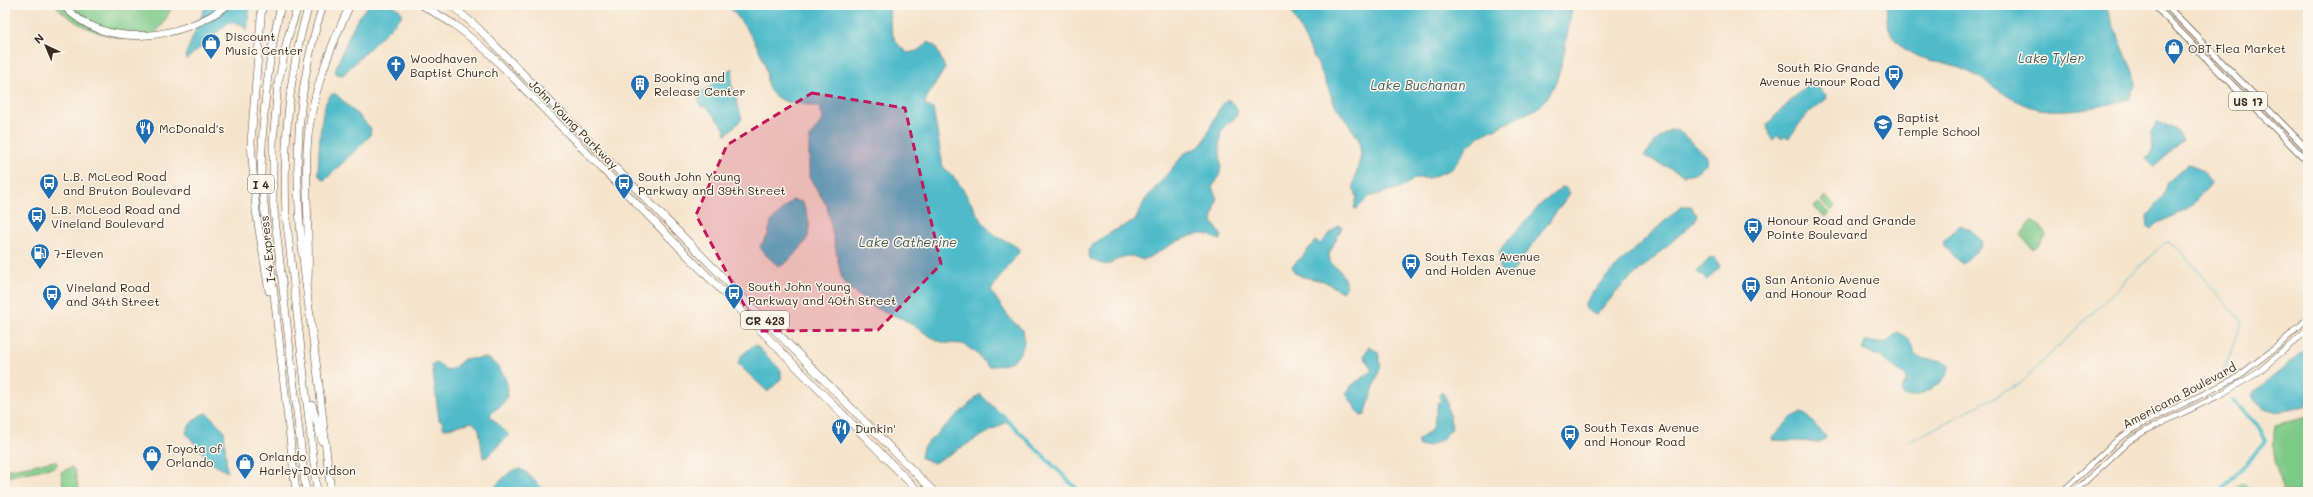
<svg xmlns="http://www.w3.org/2000/svg" width="2313" height="497" viewBox="0 0 2313 497" font-family="Mali,sans-serif">
<rect width="100%" height="100%" fill="#fbf7ec"/>
<filter id="ink" filterUnits="userSpaceOnUse"><feTurbulence type="fractalNoise" baseFrequency=".025" numOctaves="2"/><feDisplacementMap in="SourceGraphic" scale="8" xChannelSelector="R" yChannelSelector="G"/><feConvolveMatrix kernelMatrix="1 2 1 2 8 2 1 2 1" color-interpolation-filters="sRGB"/></filter>
<filter id="wash" filterUnits="userSpaceOnUse"><feTurbulence type="fractalNoise" baseFrequency=".012" numOctaves="4" result="noise"/><feDisplacementMap in="SourceGraphic" scale="16" xChannelSelector="R" yChannelSelector="G"/><feGaussianBlur stdDeviation="0.9" result="paint"/><feColorMatrix in="noise" values="0 0 0 0 0 0 0 0 0 0 0 0 0 0 0 0 0 1.4 0 .05"/><feComposite in="paint" operator="in"/></filter>
<g filter="url(#wash)">
<rect width="100%" height="100%" fill="#f6e3cb"/>
<path fill="#7dc988" stroke="#5c7a53" d="M 55,5 L 172,5 C 168,17 160,33 147,38 C 140,41 132,39 125,38 C 98,35 74,25 55,5 Z
M 1825,196 L 1836,206 L 1831,211 L 1821,201 Z
M 1819,203 L 1829,213 L 1825,217 L 1814,207 Z
M 2032,221 L 2034,221 L 2047,235 L 2036,248 L 2033,249 L 2020,235 Z
M 2308,417 L 2308,492 L 2283,492 C 2276,469 2271,449 2275,425 Z
M 55,461 L 58,464 L 55,467 L 5,477 L 5,470 Z
M 72,467 L 75,471 L 79,492 L 64,492 L 61,472 Z
M 2242,483 L 2252,492 L 2234,492 Z"/>
<path fill="#4fbbca" stroke="#457274" d="M 206,5 L 250,5 L 247,31 L 241,24 L 229,22 L 187,59 L 185,56 Z
M 370,5 C 380,5 398,2 402,14 L 400,18 L 343,75 L 337,74 L 335,71 C 342,54 355,14 370,5 Z
M 728,5 L 889,5 C 890,25 890,41 908,53 L 917,51 L 929,42 L 936,47 L 945,68 L 926,99 L 925,105 L 933,109 L 943,167 C 965,183 972,212 990,231 C 998,240 1011,241 1019,249 L 1019,252 C 1012,262 996,280 991,291 L 1010,319 L 1023,330 C 1028,355 1011,367 988,366 L 975,352 L 963,344 L 945,343 L 936,340 L 903,319 L 873,307 L 850,289 L 842,280 L 827,206 L 809,177 L 809,138 L 823,119 L 820,108 C 807,103 790,105 778,98 C 763,89 769,78 765,65 C 758,42 743,24 728,5 Z
M 1288,5 L 1573,5 C 1564,39 1566,82 1538,108 L 1480,136 L 1467,147 L 1452,169 L 1429,178 L 1416,178 L 1402,187 L 1369,197 L 1357,209 L 1354,208 L 1357,197 L 1353,187 L 1354,182 L 1361,155 L 1359,139 L 1335,105 L 1321,71 Z
M 1887,5 L 2105,5 L 2133,72 L 2136,84 L 2129,99 C 2102,107 2068,113 2039,109 C 2011,104 1992,82 1967,71 C 1948,62 1916,61 1901,46 C 1889,35 1885,21 1887,5 Z
M 733,68 L 731,83 L 742,119 L 726,135 L 724,128 L 706,106 L 701,107 L 697,95 L 698,92 C 712,91 719,73 733,68 Z
M 1811,81 L 1826,95 L 1825,100 L 1806,115 L 1789,138 L 1785,136 L 1781,139 L 1778,135 L 1773,140 L 1769,135 L 1767,124 Z
M 332,94 L 336,94 L 371,128 L 370,136 L 326,179 L 323,180 L 318,174 C 319,158 319,101 332,94 Z
M 1227,99 C 1232,103 1239,107 1237,114 C 1236,120 1224,123 1221,132 C 1217,148 1223,162 1220,173 C 1219,178 1215,183 1212,187 L 1217,199 L 1212,221 L 1221,235 L 1221,240 C 1215,239 1209,234 1204,234 C 1182,234 1162,252 1143,260 C 1139,259 1132,255 1127,256 C 1108,261 1112,271 1089,258 L 1088,250 C 1102,235 1117,229 1135,221 L 1145,200 L 1185,153 L 1199,147 L 1204,141 L 1218,111 Z
M 2158,121 L 2176,130 L 2183,140 L 2154,167 L 2146,159 L 2152,151 L 2151,131 Z
M 1670,130 L 1679,131 L 1707,156 L 1706,164 L 1700,169 L 1694,173 L 1684,175 L 1644,156 L 1658,139 Z
M 2188,164 C 2197,166 2206,173 2211,181 L 2210,185 L 2187,210 L 2157,223 L 2151,229 L 2148,227 L 2147,217 L 2163,197 L 2168,182 Z
M 1562,187 L 1566,188 L 1570,193 L 1511,274 L 1508,277 L 1499,268 L 1500,251 L 1503,246 L 1542,203 Z
M 792,200 L 802,202 C 813,227 813,237 793,256 C 789,260 784,266 778,266 L 762,251 L 760,246 L 768,235 L 771,222 Z
M 1683,206 L 1690,206 L 1697,215 L 1695,221 L 1623,285 L 1596,315 C 1592,313 1585,311 1585,306 C 1583,293 1663,223 1676,211 Z
M 1340,225 L 1342,227 L 1329,254 L 1330,262 L 1341,272 L 1347,286 L 1342,292 L 1324,281 L 1303,277 L 1295,273 L 1292,266 L 1303,256 L 1315,241 L 1320,244 C 1327,237 1332,230 1340,225 Z
M 1960,225 L 1970,230 L 1982,241 L 1981,247 L 1962,264 L 1945,247 L 1943,242 Z
M 1711,257 L 1716,259 L 1720,267 L 1707,280 L 1697,272 Z
M 1897,332 C 1907,334 1913,346 1915,355 C 1926,364 1939,355 1949,365 C 1950,383 1920,397 1905,397 L 1901,392 L 1907,380 L 1905,375 L 1879,356 L 1862,350 L 1865,342 L 1887,342 Z
M 754,345 L 758,347 L 781,370 L 781,379 L 768,392 L 738,364 L 741,356 Z
M 1369,346 L 1378,352 L 1381,365 L 1365,415 L 1361,416 L 1346,394 L 1352,385 L 1372,371 L 1364,356 Z
M 2308,348 L 2308,405 C 2291,409 2271,418 2258,404 C 2255,401 2253,398 2252,394 Z
M 485,358 C 493,360 496,365 501,371 C 508,380 511,394 503,403 C 499,408 492,410 490,416 L 509,435 L 487,457 L 483,458 L 479,429 L 472,422 L 444,429 L 442,421 L 439,420 L 432,364 L 438,363 L 445,369 L 451,370 L 464,359 Z
M 1442,392 L 1446,398 L 1452,428 C 1444,439 1433,448 1419,446 L 1417,441 L 1428,433 L 1433,427 L 1438,403 L 1441,400 L 1439,395 Z
M 980,394 L 1008,421 L 934,463 L 921,458 L 923,447 Z
M 207,413 L 224,430 L 227,472 L 210,462 L 186,433 C 188,424 199,414 207,413 Z
M 1801,413 L 1806,415 L 1826,437 L 1825,439 L 1819,442 L 1773,440 L 1772,438 L 1792,417 Z
M 520,469 L 526,472 L 546,492 L 489,492 L 511,471 Z"/>
<g fill="none" stroke-linecap="round" stroke-linejoin="round">
<path stroke="#4fbbca" stroke-width="1" d="M 1909,442 L 2021,383 L 2164,243 L 2169,242 L 2175,245 L 2241,321 L 2241,326 L 2221,377"/>
<path stroke="#4fbbca" stroke-width="4" d="M 1001,414 L 1080,492
M 2220,492 L 2266,441 L 2260,429 L 2233,400"/>
</g>
</g>
<g filter="url(#ink)">
<g fill="none" stroke-linecap="round" stroke-linejoin="round">
<g stroke="#574638" stroke-width="6">
<path id="secondary" d="M 2062,492 L 2118,439 L 2142,424 L 2236,378 L 2279,345 L 2308,318
M 2074,492 L 2128,442 L 2145,431 L 2218,396 L 2256,374 L 2308,330"/>
</g>
<g stroke="#574638" stroke-width="7">
<path id="primary" d="M 2154,5 L 2308,162
M 2166,5 L 2308,150"/>
</g>
<g stroke="#574638" stroke-width="8">
<path id="highway" d="M 63,5 C 105,52 183,39 228,5
M 262,5 L 251,142 L 256,211 L 269,291
M 281,5 C 267,62 262,120 261,178 L 296,492
M 298,5 L 288,37 L 278,83 L 273,143 L 273,201 L 306,492
M 309,5 C 288,73 283,143 286,215 L 317,492
M 323,5 C 284,124 298,226 314,347 C 321,395 325,444 331,492
M 422,5 L 455,25 L 487,51 L 919,492
M 451,5 L 478,28 L 934,492
M 308,281 C 310,238 305,193 307,150 C 309,100 329,50 350,5
M 312,405 L 322,441"/>
</g>
<use href="#secondary" stroke="#fff" stroke-width="5"/>
<use href="#primary" stroke="#fff" stroke-width="5.5"/>
<use href="#highway" stroke="#fff" stroke-width="7"/>
</g>
</g>
<path fill="#c2185b" fill-opacity="0.2" stroke="#c2185b" stroke-width="3" stroke-dasharray="8 5" stroke-linejoin="round" d="M 812,93 L 905,108 L 941,264 L 878,330 L 758,331 L 696,215 L 727,145 Z"/>
<defs>
<g id="shop-pin" transform="scale(1)"><path d="M0 17L-7.5 6A9.5 9.5 0 1 1 7.5 6Z" fill="#1f6fb2" stroke="#fbf7ec"/><path d="M-5-2.5h2.3a2.7 3.5 0 0 1 5.4 0H5L5.5 6h-11ZM-1.5-2.5h3a1.5 2.3 0 0 0-3 0Z" fill="#fff"/></g>
<g id="church-pin" transform="scale(1)"><path d="M0 17L-7.5 6A9.5 9.5 0 1 1 7.5 6Z" fill="#1f6fb2" stroke="#fbf7ec"/><path d="M-1.2-6h2.4v3.5h3.3v2.4h-3.3V6h-2.4V-.1h-3.3v-2.4h3.3Z" fill="#fff"/></g>
<g id="bus-pin" transform="scale(1)"><path d="M0 17L-7.5 6A9.5 9.5 0 1 1 7.5 6Z" fill="#1f6fb2" stroke="#fbf7ec"/><path d="M-5-6H5V4H4V6H2V4H-2V6H-4V4H-5ZM-3.5-4V0h7V-4ZM-3.5 1.2v1.5H-2V1.2ZM2 1.2v1.5H3.5V1.2Z" fill="#fff"/></g>
<g id="building-pin" transform="scale(1)"><path d="M0 17L-7.5 6A9.5 9.5 0 1 1 7.5 6Z" fill="#1f6fb2" stroke="#fbf7ec"/><path d="M-4-6H4V6H1V3H-1V6H-4ZM-2.5-4.3h1.7v1.8h-1.7ZM.8-4.3h1.7v1.8H.8ZM-2.5-1h1.7V.8h-1.7ZM.8-1h1.7V.8H.8Z" fill="#fff"/></g>
<g id="school-pin" transform="scale(1)"><path d="M0 17L-7.5 6A9.5 9.5 0 1 1 7.5 6Z" fill="#1f6fb2" stroke="#fbf7ec"/><path d="M0-5L7-2L0 1L-7-2ZM-4 1L0 2.5L4 1V4Q0 6-4 4Z" fill="#fff"/></g>
<g id="restaurant-pin" transform="scale(1)"><path d="M0 17L-7.5 6A9.5 9.5 0 1 1 7.5 6Z" fill="#1f6fb2" stroke="#fbf7ec"/><path d="M-5-6h1v4h1v-4h1v4h1v-4h1v5L-1.5 .5V6h-2V.5L-5-1ZM5-6V6H3V1.5H1.5Q1.5-4 5-6Z" fill="#fff"/></g>
<g id="fuel-pin" transform="scale(1)"><path d="M0 17L-7.5 6A9.5 9.5 0 1 1 7.5 6Z" fill="#1f6fb2" stroke="#fbf7ec"/><path d="M-5.5-6h7V0h2V4h1.3V-2.5L3-4.5l.8-.8L6-3V5H2.5V1h-1V6h-7ZM-4.2-4.7v3.2H.2V-4.7Z" fill="#fff"/></g>
</defs>
<g fill-rule="evenodd">
<use href="#shop-pin" x="211" y="43"/>
<use href="#shop-pin" x="2174" y="48"/>
<use href="#church-pin" x="396" y="65"/>
<use href="#bus-pin" x="1894" y="74"/>
<use href="#building-pin" x="640" y="84"/>
<use href="#school-pin" x="1883" y="124"/>
<use href="#restaurant-pin" x="145" y="128"/>
<use href="#bus-pin" x="49" y="183"/>
<use href="#bus-pin" x="624" y="183"/>
<use href="#bus-pin" x="37" y="216"/>
<use href="#bus-pin" x="1753" y="227"/>
<use href="#fuel-pin" x="40" y="253"/>
<use href="#bus-pin" x="1411" y="263"/>
<use href="#bus-pin" x="1751" y="286"/>
<use href="#bus-pin" x="734" y="293"/>
<use href="#bus-pin" x="52" y="294"/>
<use href="#restaurant-pin" x="841" y="428"/>
<use href="#bus-pin" x="1570" y="434"/>
<use href="#shop-pin" x="152" y="455"/>
<use href="#shop-pin" x="245" y="463"/>
</g>
<g text-anchor="middle" dominant-baseline="central" stroke-width="3" stroke-linejoin="round" paint-order="stroke">
<g fill="#fbf7ec" stroke="#75685c" stroke-width="1">
<rect x="2229" y="92" width="38" height="18" rx="3"/>
<rect x="248" y="175" width="26" height="18" rx="3"/>
<rect x="741" y="311" width="48" height="18" rx="3"/>
</g>
<g font-size="11" font-weight="bold" fill="#3b2a1e">
<text x="2248" y="101">US 17</text>
<text x="261" y="184">I 4</text>
<text x="765" y="320">CR 423</text>
</g>
<g font-size="12" fill="#3b2a1e" stroke="#fbf7ec" text-anchor="start">
<text x="225" y="36">Discount<tspan x="225" dy="14">Music Center</tspan></text>
<text x="2188" y="48">OBT Flea Market</text>
<text x="410" y="58">Woodhaven<tspan x="410" dy="14">Baptist Church</tspan></text>
<text x="1880" y="67" text-anchor="end">South Rio Grande<tspan x="1880" dy="14">Avenue Honour Road</tspan></text>
<text x="654" y="77">Booking and<tspan x="654" dy="14">Release Center</tspan></text>
<text x="1897" y="117">Baptist<tspan x="1897" dy="14">Temple School</tspan></text>
<text x="159" y="128">McDonald's</text>
<text x="63" y="176">L.B. McLeod Road<tspan x="63" dy="14">and Bruton Boulevard</tspan></text>
<text x="638" y="176">South John Young<tspan x="638" dy="14">Parkway and 39th Street</tspan></text>
<text x="51" y="209">L.B. McLeod Road and<tspan x="51" dy="14">Vineland Boulevard</tspan></text>
<text x="1767" y="220">Honour Road and Grande<tspan x="1767" dy="14">Pointe Boulevard</tspan></text>
<text x="54" y="253">7-Eleven</text>
<text x="1425" y="256">South Texas Avenue<tspan x="1425" dy="14">and Holden Avenue</tspan></text>
<text x="1765" y="279">San Antonio Avenue<tspan x="1765" dy="14">and Honour Road</tspan></text>
<text x="748" y="286">South John Young<tspan x="748" dy="14">Parkway and 40th Street</tspan></text>
<text x="66" y="287">Vineland Road<tspan x="66" dy="14">and 34th Street</tspan></text>
<text x="1584" y="427">South Texas Avenue<tspan x="1584" dy="14">and Honour Road</tspan></text>
<text x="855" y="428">Dunkin'</text>
<text x="166" y="448">Toyota of<tspan x="166" dy="14">Orlando</tspan></text>
<text x="259" y="456">Orlando<tspan x="259" dy="14">Harley-Davidson</tspan></text>
</g>
<g font-size="12" fill="#3b2a1e" stroke="#fbf7ec">
<text transform="translate(574 124) rotate(45)">John Young Parkway</text>
<text transform="translate(267 249) rotate(-96)">I-4 Express</text>
<text transform="translate(2179 395) rotate(-28)">Americana Boulevard</text>
</g>
<g font-size="13" font-style="italic" fill="#425d5a" stroke="#fbf7ec">
<text x="2051" y="57">Lake Tyler</text>
<text x="1418" y="84">Lake Buchanan</text>
<text x="908" y="241">Lake Catherine</text>
</g>
</g>
<rect width="2313" height="497" fill="none" stroke="#fbf7ec" stroke-width="20"/>
<g transform="translate(46 46) rotate(316)" stroke="#fbf7ec" stroke-width="3" paint-order="stroke">
<path d="M0-3L7 15L0 10L-7 15Z" fill="#3b2a1e"/>
<text y="-6" font-size="11" font-weight="bold" text-anchor="middle" fill="#3b2a1e">N</text>
</g>
</svg>
